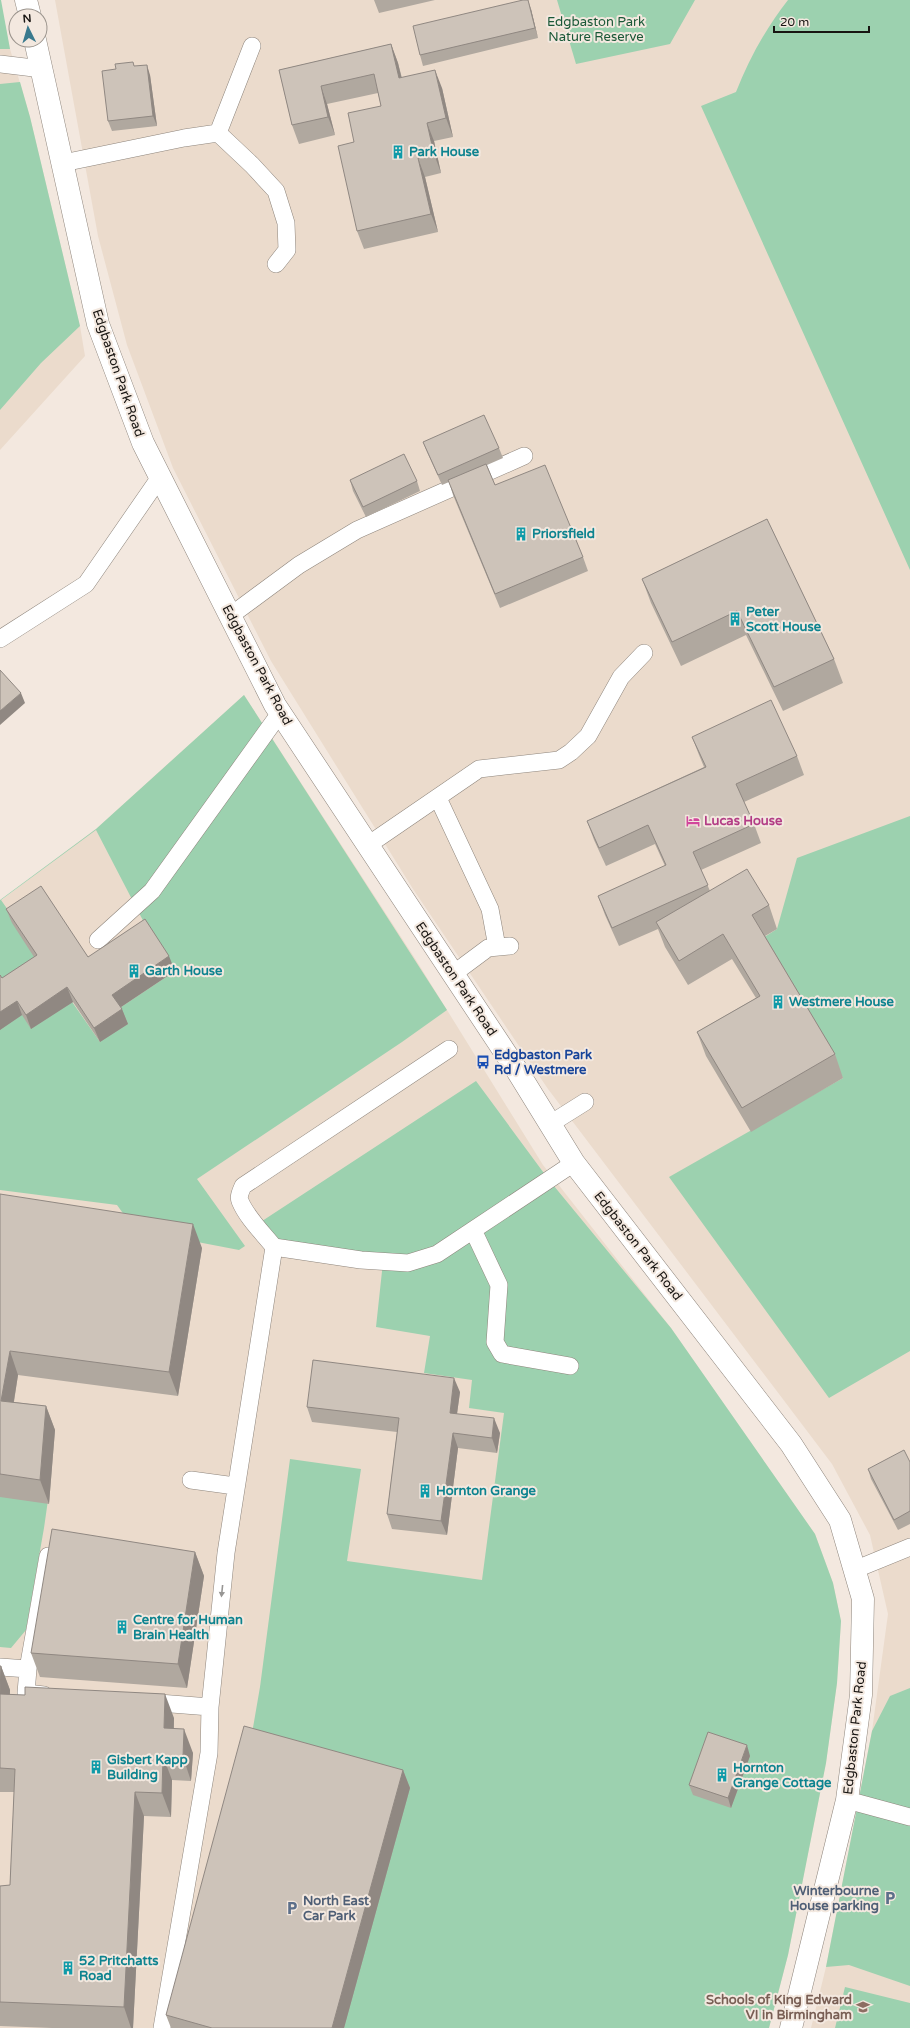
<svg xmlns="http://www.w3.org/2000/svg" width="910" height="2028" viewBox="0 0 910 2028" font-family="'Varela Round',sans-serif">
<rect width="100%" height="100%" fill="#f3e8df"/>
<path fill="#ebdbcc" d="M 0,0 L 10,49 L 30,117 L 80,326 L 85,356 L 0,450 Z
M 55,0 L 910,0 L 910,2028 L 811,2028 L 826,1967 L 872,1731 L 888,1614 L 870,1535 L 832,1464 L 548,1089 L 413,889 L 271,661 L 173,468 L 127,345 L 98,236 Z
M 244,695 L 416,960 L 543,1165 L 671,1328 L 815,1534 L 833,1583 L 841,1621 L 837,1683 L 826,1763 L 788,1955 L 769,2028 L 0,2028 L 0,901 L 96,829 Z"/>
<path fill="#9cd1af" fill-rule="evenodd" d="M 0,0 L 1,0 L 10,49 L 0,49 Z
M 557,0 L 695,0 L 670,44 L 576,64 Z
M 788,0 L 910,0 L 910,570 L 701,106 L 736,92 C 749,59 766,28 788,0 Z
M 20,82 L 30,117 L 80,326 L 41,363 L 0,410 L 0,84 Z
M 244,695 L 447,1010 L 402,1042 L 197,1179 L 245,1246 L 239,1250 L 135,1230 L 117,1205 L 0,1190 L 0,900 L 96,829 ZM 96,830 L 150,934 L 175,971 L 118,1009 L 100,1042 L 1,900 Z
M 910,816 L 910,1351 L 829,1398 L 669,1177 L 843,1078 L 761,939 L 777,929 L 797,858 Z
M 476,1081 L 549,1180 L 671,1328 L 815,1534 L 833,1583 L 841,1621 L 837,1683 L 826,1763 L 788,1955 L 769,2028 L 344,2028 L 250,1745 L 260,1687 L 290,1459 L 361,1469 L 347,1561 L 482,1580 L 504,1413 L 469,1408 L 472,1380 L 424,1373 L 430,1336 L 376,1327 L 383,1262 L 274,1247 L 256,1225 Z
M 0,1477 L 50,1486 L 44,1528 L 26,1630 L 11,1648 L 0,1647 Z
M 910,1688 L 910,1986 L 849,1965 L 826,1967 L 872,1731 L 890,1696 Z
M 845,1987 L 910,2003 L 910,2028 L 835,2028 Z"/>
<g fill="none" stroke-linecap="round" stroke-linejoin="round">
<g stroke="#8e857c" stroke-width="18">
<path id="lane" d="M 0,64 L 42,69
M 218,133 L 252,46
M 63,163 L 184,138 L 218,133 L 252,165 L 276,191 L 286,223 L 287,250 L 276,264
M 230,616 L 299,565 L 357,530 L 524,456
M 0,639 L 86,584 L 160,477
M 438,798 L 490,909 L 497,947
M 368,845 L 479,769 L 559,760 L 571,752 L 588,736 L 621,677 L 644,653
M 98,940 L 152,891 L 280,713
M 453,974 L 488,948 L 510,946
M 449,1049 L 243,1186 C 241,1191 238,1196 240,1201 C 247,1218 263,1233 274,1247 L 361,1260 L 408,1263 L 437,1254 L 574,1163
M 550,1124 L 585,1102
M 473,1230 L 499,1285 L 495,1342 L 502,1354 L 570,1366
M 191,1480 L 235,1486
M 854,1570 L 910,1547
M 0,1667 L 28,1669 L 26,1693 L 44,1695
M 28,1669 L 48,1556
M 146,1702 L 210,1707
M 847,1800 L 910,1817
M 162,2028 L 209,1753 L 210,1707 L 226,1553 L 274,1247"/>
</g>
<g stroke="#8e857c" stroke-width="23">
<path id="secondary" d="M 26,0 L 30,16
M 35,40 L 98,324 L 143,443 L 275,705 L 518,1072 L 574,1163 L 791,1444 L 840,1520 L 863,1599 L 861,1695 L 847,1800 L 791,2028"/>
</g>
<use href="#lane" stroke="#fff" stroke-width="17"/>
<use href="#secondary" stroke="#fff" stroke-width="22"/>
</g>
<path fill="#b0a89f" d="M 374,0 L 435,0 L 379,13 Z
M 531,9 L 538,38 L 423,66 L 420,55 Z
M 391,44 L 398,63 L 402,78 L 442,88 L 453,137 L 434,141 L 441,173 L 425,177 L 438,232 L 364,249 L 357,231 L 381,106 L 378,93 L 327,104 L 335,135 L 299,144 L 292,125 L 279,70 Z
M 135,66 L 150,75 L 157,126 L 112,131 L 108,121 L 116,69 Z
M 423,442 L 499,448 L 503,458 L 487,465 L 495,485 L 583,557 L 588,571 L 500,608 L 453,495 L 449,482 L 442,485 L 427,452 Z
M 350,480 L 417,481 L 420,491 L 366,517 L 353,491 Z
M 767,519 L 834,659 L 843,683 L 783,711 L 746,635 L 681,666 L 651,603 L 642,579 Z
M 692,737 L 797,756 L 804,775 L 744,802 L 754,824 L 761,843 L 701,870 L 710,891 L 769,905 L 777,929 L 765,936 L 835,1054 L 843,1078 L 751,1132 L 706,1056 L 697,1032 L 756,998 L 732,959 L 688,985 L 665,947 L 658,929 L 619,946 L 605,915 L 598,896 L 665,866 L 655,844 L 606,866 L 594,840 L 587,821 L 704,767 L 699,755 Z
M 6,909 L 88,957 L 175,971 L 121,1007 L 128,1024 L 100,1042 L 73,1002 L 31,1029 L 22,1015 L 0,1030 L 0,975 L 2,978 L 34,957 L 12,923 Z
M 0,1194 L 202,1248 L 178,1396 L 18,1375 L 14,1402 L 46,1406 L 55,1430 L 49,1504 L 0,1497 Z
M 460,1392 L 457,1414 L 500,1433 L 497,1453 L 458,1448 L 447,1535 L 392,1529 L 387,1514 L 397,1432 L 312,1422 L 307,1407 Z
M 910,1462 L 910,1524 L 898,1530 L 871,1479 L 868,1469 Z
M 195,1552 L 204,1576 L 187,1688 L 40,1677 L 31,1653 Z
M 0,1666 L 1,1666 L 10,1690 L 10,1694 L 174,1718 L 174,1728 L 193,1753 L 191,1781 L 172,1780 L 171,1817 L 144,1816 L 133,2028 L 52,2028 L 0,2026 L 0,1886 L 10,1885 L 14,1792 L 0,1792 Z
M 750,1756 L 731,1808 L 693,1795 L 689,1785 Z
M 403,1770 L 410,1788 L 344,2028 L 171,2028 L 166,2015 Z"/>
<path fill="#908882" d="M 528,0 L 531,9 L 538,38 L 535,28 Z
M 391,44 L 398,63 L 406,97 L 399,78 Z
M 147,65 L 150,75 L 157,126 L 153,116 Z
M 435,70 L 442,88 L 453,137 L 446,118 Z
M 321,86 L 327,104 L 335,135 L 328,117 Z
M 427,123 L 434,141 L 441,173 L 434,154 Z
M 418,158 L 425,177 L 438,232 L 431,214 Z
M 21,693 L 25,703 L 0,725 L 0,711 Z
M 169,956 L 175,971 L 118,1009 L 112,995 Z
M 67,987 L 73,1002 L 31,1029 L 26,1015 Z
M 17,1001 L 22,1015 L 0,1030 L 0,1012 Z
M 122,1009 L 128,1024 L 100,1042 L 94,1028 Z
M 193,1224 L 202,1248 L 178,1396 L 169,1372 Z
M 10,1351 L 18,1375 L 10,1425 L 1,1401 Z
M 454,1378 L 460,1392 L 455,1428 L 450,1413 Z
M 46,1406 L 55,1430 L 49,1504 L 40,1480 Z
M 494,1418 L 500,1433 L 497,1453 L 492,1438 Z
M 453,1433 L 458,1448 L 447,1535 L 441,1521 Z
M 195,1552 L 204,1576 L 187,1688 L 178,1664 Z
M 1,1666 L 10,1690 L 9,1718 L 0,1694 Z
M 165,1694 L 174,1718 L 173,1752 L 164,1728 Z
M 184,1729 L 193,1753 L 191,1781 L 183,1757 Z
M 747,1745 L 750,1756 L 731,1808 L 728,1798 Z
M 163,1756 L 172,1780 L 171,1817 L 162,1793 Z
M 403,1770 L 410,1788 L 344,2028 L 332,2028 Z
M 135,1792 L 144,1816 L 133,2028 L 131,2028 L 124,2007 Z"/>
<path fill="#cdc3b9" stroke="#908882" d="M 523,0 L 528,0 L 535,28 L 420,55 L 413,26 Z
M 391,44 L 399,78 L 435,70 L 446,118 L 427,123 L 434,154 L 418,158 L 431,214 L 357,231 L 338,146 L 354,142 L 348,113 L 381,106 L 374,74 L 321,86 L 328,117 L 292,125 L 279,70 Z
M 133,62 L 134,66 L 147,65 L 153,116 L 108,121 L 102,71 L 116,69 L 115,64 Z
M 484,415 L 499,448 L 438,475 L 423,442 Z
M 404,454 L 417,481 L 363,507 L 350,480 Z
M 486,464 L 495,485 L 545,465 L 583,557 L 495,594 L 448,480 Z
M 767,519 L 834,659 L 774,687 L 737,611 L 672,642 L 642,579 Z
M 0,670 L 21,693 L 0,711 Z
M 771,700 L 797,756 L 736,784 L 754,824 L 693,852 L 708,885 L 612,928 L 598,896 L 666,865 L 648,825 L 599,848 L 587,821 L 706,767 L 692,737 Z
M 747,869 L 769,905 L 752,915 L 835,1054 L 742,1108 L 697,1032 L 760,996 L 723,934 L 679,961 L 656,922 Z
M 41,886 L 88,957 L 145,919 L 169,956 L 112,995 L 122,1009 L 94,1028 L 67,987 L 26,1015 L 17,1001 L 0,1012 L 0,975 L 2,978 L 37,955 L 6,909 Z
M 0,1194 L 193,1224 L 169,1372 L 10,1351 L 1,1401 L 46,1406 L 40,1480 L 0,1474 Z
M 313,1360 L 454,1378 L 450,1413 L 494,1418 L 492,1438 L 453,1433 L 441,1521 L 387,1514 L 399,1418 L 307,1407 Z
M 904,1450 L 910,1462 L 910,1511 L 894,1520 L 868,1469 Z
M 52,1529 L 195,1552 L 178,1664 L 31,1653 Z
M 0,1666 L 1,1666 L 0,1694 L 25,1695 L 25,1687 L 165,1694 L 164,1728 L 184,1729 L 183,1757 L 163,1756 L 162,1793 L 135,1792 L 124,2007 L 0,2002 L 0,1886 L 10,1885 L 15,1769 L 0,1768 Z
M 244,1726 L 403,1770 L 332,2028 L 212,2028 L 166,2015 Z
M 708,1732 L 747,1745 L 728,1798 L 689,1785 Z"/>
<defs><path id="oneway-solid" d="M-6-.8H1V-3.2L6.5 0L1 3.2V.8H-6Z"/></defs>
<use fill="#979694" href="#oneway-solid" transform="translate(222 1591) rotate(96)"/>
<defs>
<g id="building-bare" transform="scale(1.08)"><path d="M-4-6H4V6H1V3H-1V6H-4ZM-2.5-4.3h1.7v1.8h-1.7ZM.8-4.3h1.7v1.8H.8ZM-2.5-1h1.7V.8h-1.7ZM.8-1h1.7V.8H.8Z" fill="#0f9aa8" stroke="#f3e8df" stroke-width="2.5" paint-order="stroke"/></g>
<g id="hotel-bare" transform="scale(1.08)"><path d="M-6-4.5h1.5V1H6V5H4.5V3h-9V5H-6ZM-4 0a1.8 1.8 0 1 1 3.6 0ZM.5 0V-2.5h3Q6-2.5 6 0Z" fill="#d1479c" stroke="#f3e8df" stroke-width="2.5" paint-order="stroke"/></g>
<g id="bus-bare" transform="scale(1.08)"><path d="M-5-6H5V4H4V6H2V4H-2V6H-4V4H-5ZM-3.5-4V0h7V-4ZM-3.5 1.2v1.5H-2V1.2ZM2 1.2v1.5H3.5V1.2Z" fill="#1a4fb4" stroke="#f3e8df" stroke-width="2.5" paint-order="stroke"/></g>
<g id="parking-bare" transform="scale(1.08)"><path d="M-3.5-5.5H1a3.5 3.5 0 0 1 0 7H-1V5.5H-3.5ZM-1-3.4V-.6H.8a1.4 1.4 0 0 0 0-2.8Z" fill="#5c6f8a" stroke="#f3e8df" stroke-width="2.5" paint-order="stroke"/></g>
<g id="school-bare" transform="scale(1.08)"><path d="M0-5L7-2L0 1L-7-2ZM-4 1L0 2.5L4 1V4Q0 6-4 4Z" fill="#8d6e63" stroke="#f3e8df" stroke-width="2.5" paint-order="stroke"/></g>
</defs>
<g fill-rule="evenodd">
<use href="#building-bare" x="398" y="152"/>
<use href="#building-bare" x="521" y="534"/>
<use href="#building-bare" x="735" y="619"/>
<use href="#hotel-bare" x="693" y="821"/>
<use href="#building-bare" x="134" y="971"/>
<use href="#building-bare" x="778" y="1002"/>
<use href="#bus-bare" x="483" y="1062"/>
<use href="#building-bare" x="425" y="1491"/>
<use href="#building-bare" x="122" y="1627"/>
<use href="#building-bare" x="96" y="1767"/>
<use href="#building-bare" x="722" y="1775"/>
<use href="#parking-bare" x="890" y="1898"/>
<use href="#parking-bare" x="292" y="1908"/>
<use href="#building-bare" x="68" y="1968"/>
<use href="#school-bare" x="863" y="2007"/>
</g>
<g text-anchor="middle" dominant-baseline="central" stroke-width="4" stroke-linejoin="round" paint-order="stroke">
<g font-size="13" fill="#195837" stroke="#f3e8df">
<text x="596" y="22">Edgbaston Park<tspan x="596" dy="15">Nature Reserve</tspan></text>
</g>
<g font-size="13" font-weight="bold" fill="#0d838f" stroke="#f3e8df" text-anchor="start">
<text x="409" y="152">Park House</text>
<text x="532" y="534">Priorsfield</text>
<text x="746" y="612">Peter<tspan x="746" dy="15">Scott House</tspan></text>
<text x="145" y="971">Garth House</text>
<text x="789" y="1002">Westmere House</text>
<text x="436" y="1491">Hornton Grange</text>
<text x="133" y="1620">Centre for Human<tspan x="133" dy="15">Brain Health</tspan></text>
<text x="107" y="1760">Gisbert Kapp<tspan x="107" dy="15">Building</tspan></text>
<text x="733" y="1768">Hornton<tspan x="733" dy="15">Grange Cottage</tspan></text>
<text x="79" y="1961">52 Pritchatts<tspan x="79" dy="15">Road</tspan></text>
</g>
<g font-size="13" fill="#181512" stroke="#f3e8df">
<text transform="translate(118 373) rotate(71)">Edgbaston Park Road</text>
<text transform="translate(257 665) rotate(62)">Edgbaston Park Road</text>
<text transform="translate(456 979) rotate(56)">Edgbaston Park Road</text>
<text transform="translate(638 1246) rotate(52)">Edgbaston Park Road</text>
<text transform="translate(855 1728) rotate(-84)">Edgbaston Park Road</text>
</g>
<g font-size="13" font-weight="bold" fill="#b23c85" stroke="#f3e8df" text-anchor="start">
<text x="704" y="821">Lucas House</text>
</g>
<g font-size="13" font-weight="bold" fill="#164399" stroke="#f3e8df" text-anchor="start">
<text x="494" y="1055">Edgbaston Park<tspan x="494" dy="15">Rd / Westmere</tspan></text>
</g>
<g font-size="13" font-weight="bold" fill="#4e5e75" stroke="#f3e8df" text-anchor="end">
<text x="879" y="1891">Winterbourne<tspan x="879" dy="15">House parking</tspan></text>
<text x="303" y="1901" text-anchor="start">North East<tspan x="303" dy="15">Car Park</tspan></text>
</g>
<g font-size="13" font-weight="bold" fill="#785e54" stroke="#f3e8df" text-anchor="end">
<text x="852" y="2000">Schools of King Edward<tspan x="852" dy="15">VI in Birmingham</tspan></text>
</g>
</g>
<g transform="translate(28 28) rotate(355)"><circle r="19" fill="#f3e8df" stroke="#9b948d"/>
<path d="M0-3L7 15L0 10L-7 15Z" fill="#39798d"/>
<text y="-6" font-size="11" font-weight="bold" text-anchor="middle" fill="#181512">N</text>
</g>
<path d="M774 26v6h95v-6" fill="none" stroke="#181512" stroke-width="2"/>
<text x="780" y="26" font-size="12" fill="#181512" stroke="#f3e8df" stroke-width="3" paint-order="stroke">20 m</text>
</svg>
